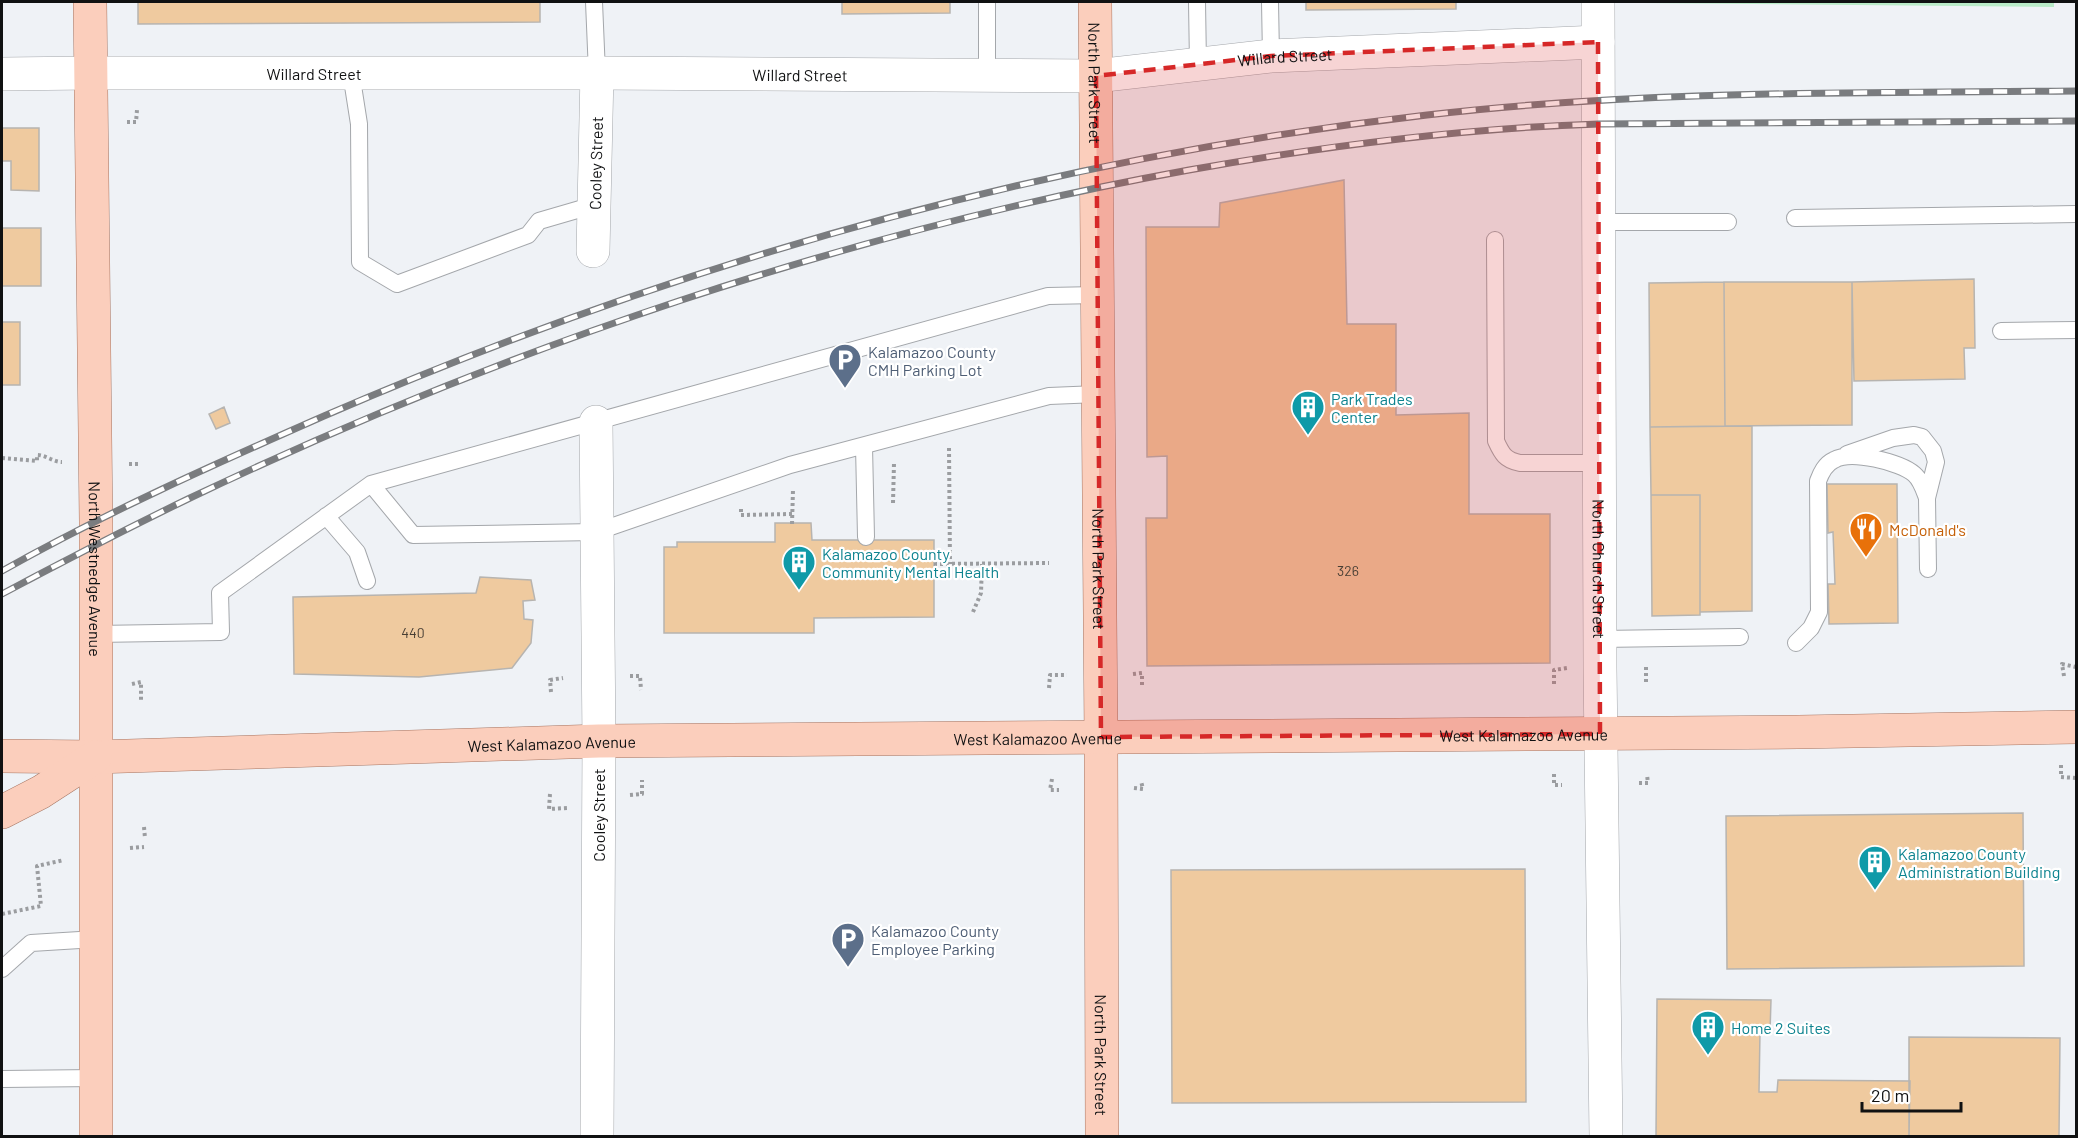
<svg xmlns="http://www.w3.org/2000/svg" width="2078" height="1138" viewBox="0 0 2078 1138" font-family="Barlow,sans-serif">
<rect width="100%" height="100%" fill="#eff2f6"/>
<path fill="#b9ebc8" d="M 1642,2 L 2054,2 L 2054,7 L 1642,3 Z"/>
<path fill="#efca9f" stroke="#b7b4b0" stroke-width="1.5" d="M 138,2 L 540,2 L 540,22 L 138,24 Z
M 842,2 L 950,2 L 950,13 L 842,14 Z
M 1306,2 L 1456,2 L 1456,9 L 1306,10 Z
M 2,128 L 39,128 L 39,191 L 11,190 L 11,161 L 2,161 Z
M 1344,180 L 1347,324 L 1396,324 L 1396,415 L 1469,413 L 1469,514 L 1550,514 L 1550,663 L 1147,666 L 1146,518 L 1167,518 L 1167,456 L 1147,457 L 1146,227 L 1219,227 L 1220,203 Z
M 2,228 L 41,228 L 41,286 L 2,286 Z
M 1974,279 L 1975,348 L 1964,348 L 1965,379 L 1854,381 L 1852,282 Z
M 1724,282 L 1725,426 L 1650,427 L 1649,283 Z
M 1724,282 L 1852,282 L 1852,425 L 1725,426 Z
M 2,322 L 20,322 L 20,385 L 2,385 Z
M 224,407 L 230,423 L 216,429 L 209,414 Z
M 1752,426 L 1752,611 L 1700,612 L 1700,495 L 1651,495 L 1650,427 Z
M 1827,484 L 1897,484 L 1898,623 L 1829,624 L 1828,584 L 1835,584 L 1833,532 L 1828,533 Z
M 1651,495 L 1700,495 L 1700,615 L 1652,616 Z
M 775,523 L 811,523 L 812,540 L 934,540 L 934,617 L 814,618 L 814,633 L 664,633 L 664,547 L 677,547 L 677,542 L 775,542 Z
M 480,577 L 531,580 L 535,600 L 523,601 L 524,619 L 533,620 L 531,643 L 512,668 L 419,677 L 294,674 L 293,597 L 476,593 Z
M 2023,813 L 2024,966 L 1727,969 L 1726,816 Z
M 1525,869 L 1526,1102 L 1172,1103 L 1171,870 Z
M 1657,999 L 1771,1000 L 1770,1032 L 1760,1032 L 1759,1092 L 1777,1092 L 1778,1080 L 1910,1081 L 1909,1136 L 1656,1136 Z
M 1909,1037 L 2060,1038 L 2059,1136 L 1909,1136 Z"/>
<g fill="none" stroke-linecap="round" stroke-linejoin="round">
<g stroke="#a4a7ab" stroke-width="18">
<path id="service" d="M 594,2 L 597,73
M 1197,2 L 1198,64
M 1270,2 L 1271,56
M 351,73 L 359,124 L 360,262 L 397,284 L 528,235 L 539,221 L 594,205
M 987,76 L 987,2
M 1795,218 L 2076,214
M 1599,222 L 1728,222
M 1495,240 L 1496,441 C 1502,454 1505,460 1520,463 L 1600,463
M 2001,331 L 2076,330
M 864,446 L 866,537
M 1847,454 L 1893,438 L 1914,435 L 1922,437 L 1933,451 L 1936,462 L 1927,498 L 1928,569
M 371,484 L 413,535 L 596,532 L 790,465 L 1049,396 L 1098,394
M 326,516 L 357,552 L 367,581
M 96,634 L 221,632 L 220,593 L 371,484 L 1048,296 L 1097,295
M 1600,639 L 1740,637
M 1796,643 L 1811,628 L 1819,612 L 1818,481 C 1821,473 1825,464 1834,460 C 1851,450 1900,462 1914,474 C 1921,480 1924,490 1927,498
M 2,969 L 31,943 L 96,939
M 2,1079 L 96,1078"/>
</g>
<g stroke="#a4a7ab" stroke-width="34">
<g id="minor">
<path id="s1" d="M 1598,2 L 1600,668 L 1606,1136"/>
<path id="s2" d="M 2,74 L 90,73 L 597,73 L 1096,76 L 1271,56 L 1598,42"/>
<path id="s3" d="M 593,251 L 597,73"/>
<path d="M 596,422 L 599,741 L 597,1136"/>
</g>
</g>
<g stroke="#a77663" stroke-width="34">
<g id="primary">
<path id="s4" d="M 90,2 L 96,522 L 96,1136"/>
<path id="s5" d="M 1095,2 L 1101,737 L 1102,1136"/>
<path id="s6" d="M 2,756 L 95,757 L 599,741 L 1798,732 L 2076,727"/>
<path d="M 2,812 L 41,792 L 95,757"/>
</g>
</g>
<path stroke="#9b9da0" stroke-width="4" stroke-dasharray="3 3" stroke-linecap="butt" d="M 127,122 L 136,122 L 137,110
M 949,448 L 950,564
M 2,458 L 37,461 L 37,455 C 46,455 53,462 62,462
M 129,464 L 139,464
M 893,503 L 894,463
M 741,509 L 741,515 L 792,514
M 792,524 L 793,490
M 934,564 L 1049,563
M 973,612 L 981,593 L 982,564
M 1646,667 L 1646,682
M 1133,674 L 1142,673 L 1142,687
M 630,676 L 640,676 L 641,690
M 2064,676 L 2062,664 L 2076,667
M 132,684 L 141,682 L 141,702
M 1554,684 L 1554,670 L 1567,668
M 1049,688 L 1050,675 L 1067,675
M 551,692 L 550,680 L 563,678
M 2061,765 L 2061,777 L 2076,778
M 1554,774 L 1554,785 L 1562,785
M 1052,779 L 1050,790 L 1059,790
M 1639,783 L 1648,783 L 1647,775
M 1134,788 L 1143,789 L 1141,781
M 550,794 L 549,809 L 567,808
M 630,795 L 642,794 L 642,780
M 144,827 L 145,838
M 130,848 L 144,847
M 2,914 L 41,906 L 37,866 L 64,860"/>
<use href="#service" stroke="#fff" stroke-width="16"/>
<use href="#minor" stroke="#fff" stroke-width="33"/>
<use href="#primary" stroke="#fbcebc" stroke-width="33"/>
<g stroke="#7a7c7f" stroke-width="7">
<path id="rail" d="M 2,571 C 105,513 215,464 324,416 C 675,264 1046,158 1427,115 C 1643,90 1860,93 2076,91
M 2,594 C 64,561 126,529 190,498 C 505,348 845,232 1189,170 C 1325,146 1461,128 1599,124 L 2076,121"/>
</g>
<use href="#rail" stroke="#fff" stroke-width="4.5" stroke-dasharray="14" stroke-linecap="butt"/>
</g>
<path fill="#d62828" fill-opacity="0.2" stroke="#d62828" stroke-width="4.5" stroke-dasharray="12 8" stroke-linejoin="round" d="M 1598,42 L 1600,734 L 1101,737 L 1096,76 L 1271,56 Z"/>
<defs>
<g id="parking-pin" transform="scale(1.725)"><path d="M0 17L-7.5 6A9.5 9.5 0 1 1 7.5 6Z" fill="#5c6f8a" stroke="#fff"/><path d="M-3.5-5.5H1a3.5 3.5 0 0 1 0 7H-1V5.5H-3.5ZM-1-3.4V-.6H.8a1.4 1.4 0 0 0 0-2.8Z" fill="#fff"/></g>
<g id="building-pin" transform="scale(1.725)"><path d="M0 17L-7.5 6A9.5 9.5 0 1 1 7.5 6Z" fill="#0f9aa8" stroke="#fff"/><path d="M-4-6H4V6H1V3H-1V6H-4ZM-2.5-4.3h1.7v1.8h-1.7ZM.8-4.3h1.7v1.8H.8ZM-2.5-1h1.7V.8h-1.7ZM.8-1h1.7V.8H.8Z" fill="#fff"/></g>
<g id="restaurant-pin" transform="scale(1.725)"><path d="M0 17L-7.5 6A9.5 9.5 0 1 1 7.5 6Z" fill="#e8710a" stroke="#fff"/><path d="M-5-6h1v4h1v-4h1v4h1v-4h1v5L-1.5 .5V6h-2V.5L-5-1ZM5-6V6H3V1.5H1.5Q1.5-4 5-6Z" fill="#fff"/></g>
</defs>
<g fill-rule="evenodd">
<use href="#parking-pin" x="845" y="360"/>
<use href="#building-pin" x="1308" y="407"/>
<use href="#restaurant-pin" x="1866" y="529"/>
<use href="#building-pin" x="799" y="562"/>
<use href="#building-pin" x="1875" y="862"/>
<use href="#parking-pin" x="848" y="939"/>
<use href="#building-pin" x="1708" y="1027"/>
</g>
<g text-anchor="middle" dominant-baseline="central" stroke-width="4.5" stroke-linejoin="round" paint-order="stroke">
<g font-size="14" fill="#483f35">
<text x="1348" y="570">326</text>
<text x="413" y="632">440</text>
</g>
<g font-size="16" fill="#101112" stroke="#fff">
<text stroke="none"><textPath href="#s2" startOffset="1284">Willard Street</textPath></text>
<text stroke="none"><textPath href="#s2" startOffset="312">Willard Street</textPath></text>
<text stroke="none"><textPath href="#s2" startOffset="798">Willard Street</textPath></text>
<text stroke="none"><textPath href="#s5" startOffset="81">North Park Street</textPath></text>
<text stroke="none"><textPath href="#s3" startOffset="88">Cooley Street</textPath></text>
<text stroke="none"><textPath href="#s4" startOffset="567">North Westnedge Avenue</textPath></text>
<text stroke="none"><textPath href="#s5" startOffset="567">North Park Street</textPath></text>
<text stroke="none"><textPath href="#s1" startOffset="567">North Church Street</textPath></text>
<text stroke="none"><textPath href="#s6" startOffset="1522">West Kalamazoo Avenue</textPath></text>
<text stroke="none"><textPath href="#s6" startOffset="1036">West Kalamazoo Avenue</textPath></text>
<text stroke="none"><textPath href="#s6" startOffset="550">West Kalamazoo Avenue</textPath></text>
<text transform="translate(598 815) rotate(-90)">Cooley Street</text>
<text stroke="none"><textPath href="#s5" startOffset="1053">North Park Street</textPath></text>
</g>
<g font-size="16" fill="#4e5e75" stroke="#fff" text-anchor="start">
<text x="868" y="351">Kalamazoo County<tspan x="868" dy="18">CMH Parking Lot</tspan></text>
<text x="871" y="930">Kalamazoo County<tspan x="871" dy="18">Employee Parking</tspan></text>
</g>
<g font-size="16" fill="#0d838f" stroke="#fff" text-anchor="start">
<text x="1331" y="398">Park Trades<tspan x="1331" dy="18">Center</tspan></text>
<text x="822" y="553">Kalamazoo County<tspan x="822" dy="18">Community Mental Health</tspan></text>
<text x="1898" y="853">Kalamazoo County<tspan x="1898" dy="18">Administration Building</tspan></text>
<text x="1731" y="1027">Home 2 Suites</text>
</g>
<g font-size="16" fill="#c56008" stroke="#fff" text-anchor="start">
<text x="1889" y="529">McDonald's</text>
</g>
</g>
<rect width="2078" height="1138" fill="none" stroke="#101112" stroke-width="6"/>
<path d="M1862 1102v9h99v-9" fill="none" stroke="#101112" stroke-width="3"/>
<text x="1871" y="1102" font-size="18" fill="#101112" stroke="#ffffff" stroke-width="4.5" paint-order="stroke">20 m</text>
</svg>
